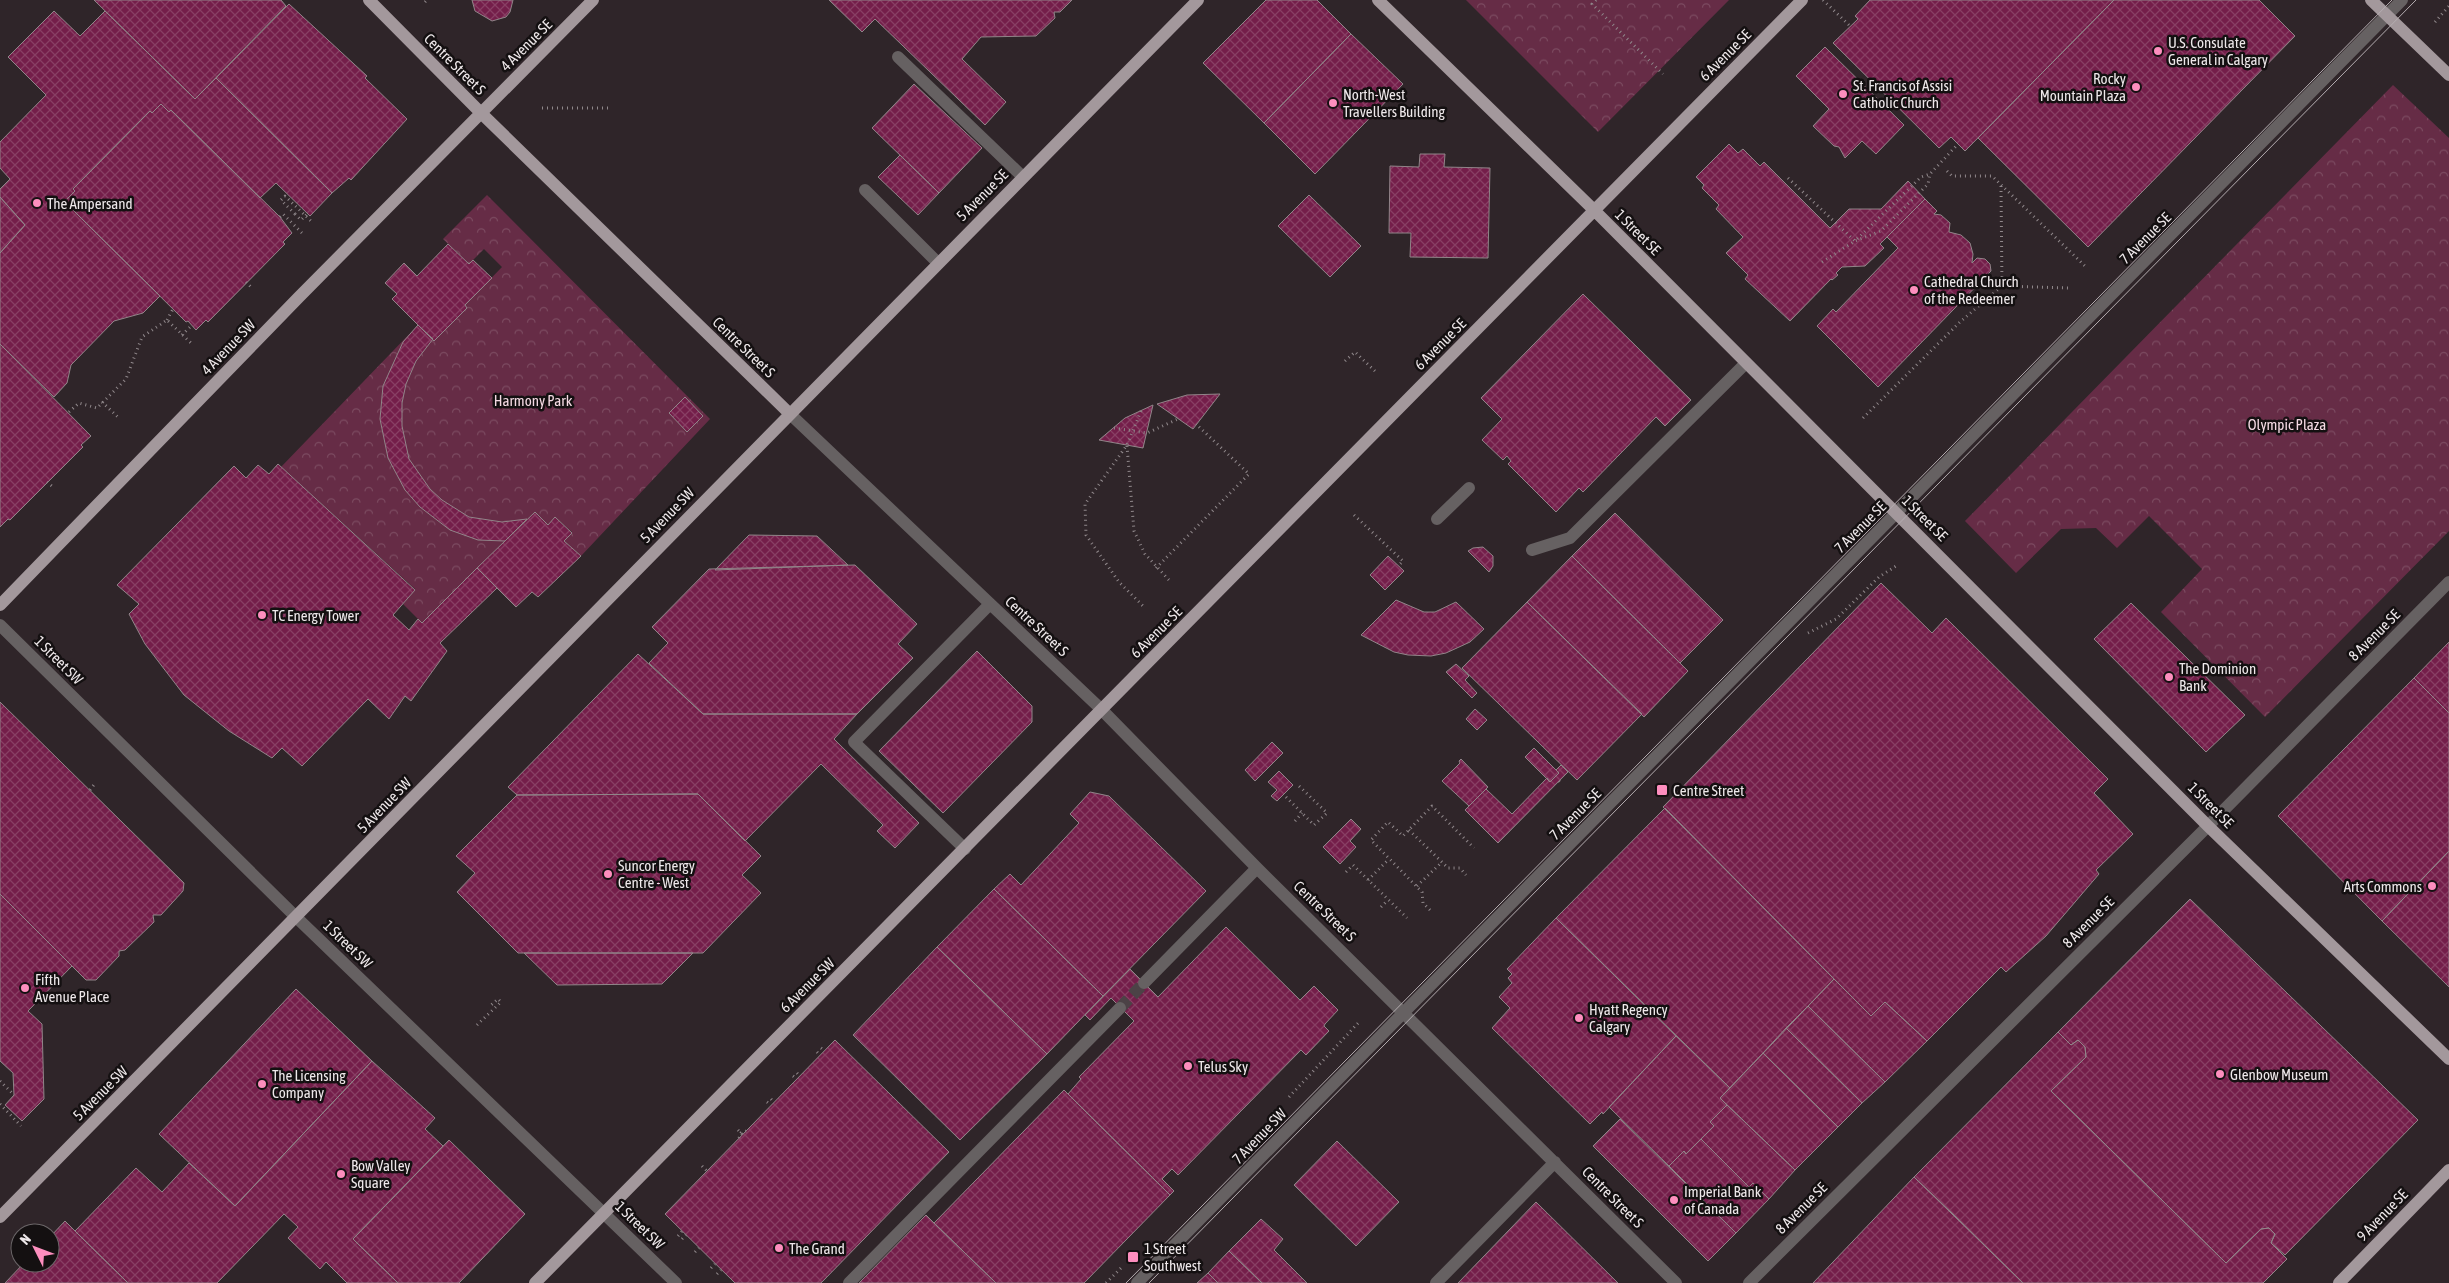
<svg xmlns="http://www.w3.org/2000/svg" width="2449" height="1283" viewBox="0 0 2449 1283" font-family="'Asap Condensed',sans-serif">
<defs>
<pattern id="park-crowns" width="20" height="18" patternUnits="userSpaceOnUse" patternTransform="scale(1.25)"><rect width="20" height="18" fill="#662c46"/><path d="M2 6a3 3 0 1 1 6 0M12 15a3 3 0 1 1 6 0" fill="none" stroke="#7c4b61"/></pattern>
<pattern id="building-cross-hatch" width="8" height="8" patternUnits="userSpaceOnUse" patternTransform="scale(1.25)"><rect width="8" height="8" fill="#741e4a"/><path d="M0 0l8 8M0 8l8-8" fill="none" stroke="#883f64"/></pattern>
</defs>
<rect width="100%" height="100%" fill="#2f2529"/>
<path fill="url(#park-crowns)" d="M 1466,0 L 1729,0 L 1598,132 Z
M 2393,85 L 2449,138 L 2449,531 L 2265,717 L 2161,612 L 2202,569 L 2149,516 L 2117,548 L 2096,528 L 2061,529 L 2016,573 L 1965,521 Z
M 487,195 L 710,419 L 581,556 L 564,541 L 572,532 L 556,518 L 548,525 L 535,512 L 422,623 L 403,604 L 415,589 L 281,467 L 418,325 L 465,305 L 502,267 L 484,249 L 469,264 L 443,239 Z"/>
<path fill="url(#building-cross-hatch)" stroke="#918589" d="M 94,0 L 281,0 L 286,6 L 195,99 Z
M 472,0 L 513,0 L 510,12 L 506,17 L 492,21 L 475,11 Z
M 829,0 L 1072,0 L 1060,12 L 1054,12 L 1055,18 L 1036,36 L 981,37 L 962,59 L 1006,102 L 985,125 L 875,19 L 862,32 Z
M 1266,0 L 1317,0 L 1351,34 L 1264,123 L 1203,63 Z
M 1870,0 L 2114,0 L 1965,151 L 1951,137 L 1939,148 L 1833,43 L 1858,19 L 1855,16 Z
M 2114,0 L 2259,0 L 2295,36 L 2088,247 L 1978,138 Z
M 289,4 L 367,76 L 365,78 L 407,119 L 351,180 L 349,178 L 332,193 L 216,78 Z
M 54,11 L 80,36 L 105,11 L 195,99 L 216,78 L 332,193 L 310,216 L 276,183 L 260,198 L 171,110 L 169,112 L 161,104 L 152,113 L 150,111 L 73,189 L 75,191 L 66,200 L 74,208 L 73,210 L 160,296 L 143,313 L 114,321 L 71,365 L 67,383 L 54,397 L 0,344 L 0,253 L 25,225 L 0,197 L 0,189 L 10,179 L 0,168 L 0,142 L 46,95 L 8,57 Z
M 1351,34 L 1403,84 L 1315,174 L 1264,123 Z
M 1825,47 L 1904,125 L 1876,154 L 1862,141 L 1845,158 L 1839,147 L 1834,146 L 1813,126 L 1829,109 L 1796,76 Z
M 914,84 L 982,148 L 939,193 L 872,128 Z
M 161,104 L 169,112 L 171,110 L 280,217 L 292,233 L 283,242 L 285,244 L 208,322 L 206,320 L 196,330 L 188,321 L 186,322 L 73,210 L 74,208 L 66,200 L 75,191 L 73,189 L 150,111 L 152,113 Z
M 1729,144 L 1738,153 L 1743,149 L 1760,166 L 1764,162 L 1830,228 L 1849,209 L 1881,209 L 1908,181 L 1925,199 L 1880,244 L 1884,248 L 1865,266 L 1842,267 L 1836,273 L 1838,275 L 1832,280 L 1831,279 L 1790,321 L 1745,279 L 1748,275 L 1726,253 L 1743,237 L 1716,209 L 1719,205 L 1702,188 L 1704,185 L 1696,177 Z
M 1420,154 L 1445,154 L 1444,167 L 1490,168 L 1488,258 L 1410,257 L 1411,233 L 1389,233 L 1390,166 L 1419,167 Z
M 900,155 L 939,193 L 918,215 L 878,177 Z
M 1309,195 L 1361,246 L 1330,277 L 1278,226 Z
M 0,197 L 25,225 L 0,253 Z
M 1925,199 L 1937,211 L 1934,214 L 1941,215 L 1950,223 L 1949,232 L 1961,235 L 1970,243 L 1973,254 L 1972,263 L 1977,258 L 1985,259 L 1990,264 L 1991,271 L 1878,387 L 1817,326 L 1833,309 L 1836,312 L 1898,248 L 1887,237 Z
M 448,244 L 469,264 L 473,260 L 492,278 L 465,305 L 467,308 L 434,341 L 392,299 L 397,294 L 385,283 L 404,263 L 417,276 Z
M 1583,294 L 1691,400 L 1665,426 L 1656,417 L 1583,492 L 1579,488 L 1556,512 L 1508,464 L 1511,461 L 1507,456 L 1503,460 L 1482,440 L 1502,419 L 1481,398 Z
M 418,325 L 433,339 L 416,361 L 406,384 L 402,403 L 402,426 L 409,459 L 430,489 L 442,500 L 469,517 L 502,522 L 527,519 L 505,541 L 478,540 L 450,530 L 420,507 L 405,490 L 388,458 L 380,419 L 383,386 L 403,342 Z
M 0,344 L 91,436 L 81,445 L 83,447 L 10,520 L 8,519 L 0,527 Z
M 1220,394 L 1193,429 L 1157,404 L 1187,395 Z
M 685,397 L 703,416 L 687,432 L 669,413 Z
M 1153,405 L 1143,448 L 1099,440 L 1125,418 Z
M 278,464 L 415,590 L 393,615 L 409,630 L 418,619 L 422,623 L 477,568 L 497,588 L 440,643 L 447,651 L 411,701 L 405,696 L 389,719 L 368,699 L 302,766 L 282,748 L 272,758 L 229,731 L 184,695 L 145,644 L 129,614 L 139,604 L 117,585 L 234,466 L 246,478 L 258,465 L 269,474 Z
M 535,512 L 548,525 L 555,517 L 572,533 L 564,541 L 581,556 L 538,597 L 532,592 L 516,607 L 477,568 Z
M 1615,513 L 1723,620 L 1680,663 L 1572,556 Z
M 749,535 L 817,536 L 848,565 L 715,570 Z
M 1483,547 L 1493,556 L 1493,566 L 1489,572 L 1468,551 L 1473,548 Z
M 1388,556 L 1404,571 L 1385,590 L 1370,575 Z
M 1572,556 L 1688,671 L 1644,717 L 1527,602 Z
M 855,565 L 917,624 L 898,644 L 913,658 L 857,714 L 703,714 L 649,663 L 668,643 L 652,627 L 709,569 Z
M 1881,583 L 1932,633 L 1946,618 L 2108,779 L 2094,793 L 2133,834 L 2096,870 L 2099,874 L 2046,936 L 2006,972 L 2001,967 L 1927,1041 L 1885,1002 L 1871,1016 L 1663,807 Z
M 1396,600 L 1424,612 L 1435,612 L 1456,602 L 1484,629 L 1470,642 L 1446,653 L 1431,656 L 1408,655 L 1394,652 L 1361,635 Z
M 1527,602 L 1642,714 L 1577,780 L 1462,668 Z
M 2131,603 L 2245,715 L 2206,752 L 2094,639 Z
M 2449,642 L 2449,713 L 2414,678 Z
M 977,651 L 1032,706 L 1032,722 L 943,813 L 879,751 Z
M 638,654 L 703,714 L 857,714 L 834,739 L 919,823 L 895,848 L 877,831 L 883,825 L 821,764 L 745,841 L 698,794 L 517,795 L 508,787 Z
M 1456,664 L 1469,676 L 1465,680 L 1477,693 L 1472,698 L 1446,672 Z
M 2414,678 L 2449,713 L 2449,851 L 2382,921 L 2278,816 Z
M 0,702 L 184,883 L 183,891 L 161,915 L 153,915 L 154,922 L 125,950 L 119,951 L 119,956 L 96,980 L 86,980 L 0,894 Z
M 1475,709 L 1487,720 L 1477,730 L 1466,719 Z
M 1272,742 L 1283,753 L 1255,781 L 1245,770 Z
M 1534,748 L 1559,773 L 1550,782 L 1525,757 Z
M 1461,759 L 1488,787 L 1469,806 L 1442,781 L 1460,763 L 1459,761 Z
M 1561,765 L 1568,772 L 1498,843 L 1465,810 L 1486,789 L 1512,814 L 1547,778 L 1550,782 L 1559,773 L 1556,770 Z
M 1279,771 L 1293,785 L 1277,801 L 1271,796 L 1277,790 L 1268,782 Z
M 1090,792 L 1109,796 L 1206,891 L 1103,996 L 994,889 L 1010,874 L 1021,885 L 1079,823 L 1070,814 Z
M 698,794 L 761,856 L 742,875 L 761,893 L 703,953 L 518,953 L 457,892 L 475,873 L 456,856 L 517,795 Z
M 1665,808 L 1834,979 L 1730,1088 L 1556,918 Z
M 1351,819 L 1361,829 L 1350,841 L 1356,847 L 1340,864 L 1323,847 Z
M 2449,851 L 2449,987 L 2382,921 Z
M 994,889 L 1103,996 L 1047,1054 L 937,947 Z
M 0,894 L 72,966 L 28,1011 L 42,1024 L 44,1099 L 22,1121 L 5,1105 L 14,1095 L 13,1073 L 0,1061 Z
M 2190,899 L 2418,1120 L 2285,1255 L 2271,1243 L 2275,1234 L 2269,1228 L 2261,1229 L 2226,1263 L 2051,1091 L 2086,1057 L 2085,1047 L 2078,1040 L 2071,1045 L 2058,1032 Z
M 1556,918 L 1676,1036 L 1603,1114 L 1602,1112 L 1590,1124 L 1492,1028 L 1510,1008 L 1499,997 L 1512,983 L 1508,978 L 1512,974 L 1507,969 Z
M 1226,927 L 1300,1000 L 1314,986 L 1338,1010 L 1325,1024 L 1324,1026 L 1329,1031 L 1306,1055 L 1301,1050 L 1178,1175 L 1172,1169 L 1162,1179 L 1174,1191 L 1170,1195 L 1068,1094 L 1081,1079 L 1079,1077 L 1134,1021 L 1111,998 L 1090,1020 L 1085,1015 L 1130,969 L 1158,997 Z
M 937,947 L 1047,1054 L 960,1140 L 853,1035 Z
M 524,953 L 693,953 L 662,984 L 557,985 Z
M 1834,979 L 1871,1016 L 1885,1002 L 1927,1041 L 1885,1082 L 1808,1006 Z
M 296,989 L 372,1061 L 235,1206 L 159,1134 Z
M 1808,1006 L 1885,1082 L 1862,1103 L 1786,1028 Z
M 1786,1028 L 1862,1103 L 1838,1127 L 1763,1053 Z
M 2058,1032 L 2071,1045 L 2078,1040 L 2085,1047 L 2086,1057 L 2051,1091 L 2226,1263 L 2261,1229 L 2269,1228 L 2275,1234 L 2271,1243 L 2287,1259 L 2263,1283 L 2023,1283 L 1914,1177 Z
M 1676,1036 L 1730,1088 L 1720,1098 L 1727,1105 L 1710,1122 L 1714,1126 L 1686,1154 L 1684,1151 L 1669,1166 L 1609,1107 Z
M 835,1040 L 949,1152 L 821,1283 L 735,1283 L 665,1214 Z
M 1763,1053 L 1838,1127 L 1795,1170 L 1720,1098 Z
M 372,1061 L 435,1118 L 425,1129 L 443,1146 L 353,1239 L 398,1283 L 347,1283 L 326,1262 L 320,1269 L 288,1238 L 298,1227 L 284,1214 L 217,1283 L 128,1283 L 75,1231 L 136,1168 L 162,1192 L 189,1163 L 235,1206 Z
M 1064,1090 L 1170,1195 L 1084,1283 L 996,1283 L 934,1223 Z
M 1727,1105 L 1795,1170 L 1769,1199 L 1753,1183 L 1749,1187 L 1701,1139 L 1714,1126 L 1710,1122 Z
M 1620,1119 L 1736,1233 L 1708,1261 L 1593,1146 Z
M 1701,1139 L 1749,1187 L 1753,1183 L 1769,1199 L 1736,1233 L 1669,1166 L 1684,1151 L 1686,1154 Z
M 449,1140 L 525,1214 L 459,1283 L 398,1283 L 353,1239 Z
M 1337,1141 L 1399,1202 L 1356,1246 L 1294,1185 Z
M 1914,1177 L 1954,1215 L 2023,1283 L 1813,1283 Z
M 1536,1202 L 1618,1283 L 1458,1283 Z
M 926,1215 L 934,1223 L 996,1283 L 859,1283 Z
M 1261,1219 L 1283,1239 L 1274,1250 L 1307,1283 L 1262,1283 L 1229,1251 Z
M 65,1221 L 75,1231 L 128,1283 L 5,1283 L 24,1263 L 50,1263 L 50,1237 Z
M 1229,1251 L 1262,1283 L 1218,1283 L 1208,1273 Z
M 1208,1273 L 1218,1283 L 1197,1283 Z"/>
<g fill="none" stroke-linecap="round" stroke-linejoin="round">
<path stroke="#4c4246" stroke-width="12" stroke-dasharray="12 6" stroke-linecap="butt" d="M 1120,1008 L 1144,983"/>
<path stroke="#90888b" stroke-width="3" stroke-dasharray="1 4" stroke-linecap="butt" d="M 1596,0 L 1592,4 L 1663,74
M 1823,0 L 1850,26
M 425,2 L 427,0
M 2435,22 L 2449,6
M 542,108 L 610,108
M 1947,171 L 1952,176 L 1992,176 L 2087,268
M 1788,178 L 1855,241 L 1921,177 L 1930,174
M 2001,186 L 2002,286 L 2068,288
M 295,214 L 281,200 L 285,196 L 313,223
M 280,217 L 283,214 L 303,234
M 1822,262 L 1855,241 L 1881,231 L 1928,184 L 1930,174 L 1958,144
M 246,282 L 251,287
M 167,320 L 173,309
M 182,335 L 192,325
M 1345,361 L 1355,352 L 1377,373
M 102,402 L 120,419
M 1141,411 L 1127,445 L 1085,504 L 1086,535 L 1119,582 L 1143,606
M 69,412 L 79,403 L 97,408 L 126,379 L 142,337 L 167,320 L 193,345
M 1863,418 L 1960,322 L 2002,286
M 1114,428 L 1147,433 L 1178,419
M 1127,446 L 1134,531 L 1145,554 L 1169,580
M 47,482 L 53,487
M 1354,515 L 1403,561 L 1398,566
M 1156,568 L 1249,474 L 1196,424
M 1808,633 L 1836,619 L 1879,577 L 1896,566
M 1559,781 L 1562,784
M 90,790 L 96,782
M 1286,797 L 1314,825 L 1327,813 L 1298,785
M 1295,821 L 1302,813
M 1409,830 L 1448,868 L 1460,868 L 1466,875
M 1346,872 L 1353,865 L 1407,918
M 1368,880 L 1389,859
M 1417,886 L 1442,862
M 1381,907 L 1388,900
M 1430,910 L 1423,903 L 1422,892 L 1371,840 L 1388,822 L 1403,836 L 1432,806 L 1474,848
M 477,1025 L 501,1002 L 498,999 L 489,1007
M 821,1048 L 825,1051
M 817,1052 L 820,1055
M 797,1073 L 800,1076
M 793,1076 L 797,1079
M 0,1081 L 14,1095
M 1289,1097 L 1360,1021
M 771,1099 L 774,1102
M 767,1102 L 771,1105
M 0,1104 L 21,1126
M 738,1130 L 743,1135
M 739,1138 L 741,1133 L 746,1131
M 702,1166 L 707,1171
M 678,1236 L 682,1231
M 682,1239 L 686,1235
M 695,1252 L 699,1248
M 711,1268 L 715,1264
M 717,1274 L 721,1270
M 1106,1283 L 1122,1267"/>
<path stroke="#666162" stroke-width="12" d="M 898,57 L 1023,177
M 865,190 L 938,263
M 790,414 L 1102,710 L 1257,868 L 1676,1283
M 1437,519 L 1469,488
M 1532,550 L 1570,538 L 1746,363
M 0,625 L 296,917 L 676,1283
M 965,849 L 854,742 L 990,604
M 1144,983 L 1257,868
M 849,1283 L 1120,1008
M 1137,1283 L 2402,0
M 1436,1283 L 1555,1162
M 1749,1283 L 2208,826 L 2449,582"/>
<path stroke="#a3989c" stroke-width="12" d="M 369,0 L 481,113 L 790,414
M 1378,0 L 1595,211 L 2208,826 L 2449,1059
M 2371,0 L 2449,75
M 0,605 L 298,298 L 593,0
M 0,1217 L 1198,0
M 535,1283 L 1802,0
M 2339,1283 L 2449,1170"/>
<path stroke="#b4adb0" stroke-width="1" d="M 1126,1283 L 2392,0
M 1149,1283 L 2416,0"/>
<path stroke="#90888b" stroke-width="3" stroke-dasharray="1 4" stroke-linecap="butt" d="M 295,214 L 301,220 L 307,214"/>
</g>
<g fill="#fd8ebe" stroke="#141011" stroke-width="2">
<circle cx="2158" cy="51" r="5"/>
<circle cx="2136" cy="87" r="5"/>
<circle cx="1843" cy="94" r="5"/>
<circle cx="1333" cy="103" r="5"/>
<circle cx="37" cy="203" r="5"/>
<circle cx="1914" cy="290" r="5"/>
<circle cx="262" cy="615" r="5"/>
<circle cx="2169" cy="677" r="5"/>
<rect x="1656" y="784" width="12" height="12" rx="2.5"/>
<circle cx="608" cy="874" r="5"/>
<circle cx="2432" cy="886" r="5"/>
<circle cx="25" cy="988" r="5"/>
<circle cx="1579" cy="1018" r="5"/>
<circle cx="1188" cy="1066" r="5"/>
<circle cx="2220" cy="1074" r="5"/>
<circle cx="262" cy="1084" r="5"/>
<circle cx="341" cy="1174" r="5"/>
<circle cx="1674" cy="1200" r="5"/>
<circle cx="779" cy="1248" r="5"/>
<rect x="1127" y="1251" width="12" height="12" rx="2.5"/>
</g>
<g text-anchor="middle" dominant-baseline="central" stroke-width="5" stroke-linejoin="round" paint-order="stroke">
<g font-size="15" fill="#eee8ea" stroke="#141011" text-anchor="start">
<text x="2168" y="42">U.S. Consulate<tspan x="2168" dy="17">General in Calgary</tspan></text>
<text x="2126" y="78" text-anchor="end">Rocky<tspan x="2126" dy="17">Mountain Plaza</tspan></text>
<text x="1853" y="85">St. Francis of Assisi<tspan x="1853" dy="17">Catholic Church</tspan></text>
<text x="1343" y="94">North-West<tspan x="1343" dy="17">Travellers Building</tspan></text>
<text x="47" y="203">The Ampersand</text>
<text x="1924" y="281">Cathedral Church<tspan x="1924" dy="17">of the Redeemer</tspan></text>
<text x="272" y="615">TC Energy Tower</text>
<text x="2179" y="668">The Dominion<tspan x="2179" dy="17">Bank</tspan></text>
<text x="1673" y="790">Centre Street</text>
<text x="618" y="865">Suncor Energy<tspan x="618" dy="17">Centre - West</tspan></text>
<text x="2422" y="886" text-anchor="end">Arts Commons</text>
<text x="35" y="979">Fifth<tspan x="35" dy="17">Avenue Place</tspan></text>
<text x="1589" y="1009">Hyatt Regency<tspan x="1589" dy="17">Calgary</tspan></text>
<text x="1198" y="1066">Telus Sky</text>
<text x="2230" y="1074">Glenbow Museum</text>
<text x="272" y="1075">The Licensing<tspan x="272" dy="17">Company</tspan></text>
<text x="351" y="1165">Bow Valley<tspan x="351" dy="17">Square</tspan></text>
<text x="1684" y="1191">Imperial Bank<tspan x="1684" dy="17">of Canada</tspan></text>
<text x="789" y="1248">The Grand</text>
<text x="1144" y="1248">1 Street<tspan x="1144" dy="17">Southwest</tspan></text>
</g>
<g font-size="15" fill="#eee8ea" stroke="#141011">
<text transform="translate(526 45) rotate(-45)">4 Avenue SE</text>
<text transform="translate(1725 55) rotate(-45)">6 Avenue SE</text>
<text transform="translate(455 64) rotate(45)">Centre Street S</text>
<text transform="translate(982 195) rotate(-45)">5 Avenue SE</text>
<text transform="translate(1638 232) rotate(45)">1 Street SE</text>
<text transform="translate(2145 238) rotate(-45)">7 Avenue SE</text>
<text transform="translate(1440 344) rotate(-45)">6 Avenue SE</text>
<text transform="translate(228 347) rotate(-46)">4 Avenue SW</text>
<text transform="translate(744 347) rotate(44)">Centre Street S</text>
<text transform="translate(667 515) rotate(-46)">5 Avenue SW</text>
<text transform="translate(1925 518) rotate(45)">1 Street SE</text>
<text transform="translate(1860 527) rotate(-45)">7 Avenue SE</text>
<text transform="translate(1037 626) rotate(43)">Centre Street S</text>
<text transform="translate(1156 632) rotate(-45)">6 Avenue SE</text>
<text transform="translate(2374 635) rotate(-45)">8 Avenue SE</text>
<text transform="translate(59 660) rotate(45)">1 Street SW</text>
<text transform="translate(384 805) rotate(-46)">5 Avenue SW</text>
<text transform="translate(2211 805) rotate(45)">1 Street SE</text>
<text transform="translate(1575 814) rotate(-45)">7 Avenue SE</text>
<text transform="translate(1325 911) rotate(44)">Centre Street S</text>
<text transform="translate(2088 922) rotate(-45)">8 Avenue SE</text>
<text transform="translate(348 944) rotate(44)">1 Street SW</text>
<text transform="translate(807 985) rotate(-45)">6 Avenue SW</text>
<text transform="translate(100 1093) rotate(-45)">5 Avenue SW</text>
<text transform="translate(1259 1136) rotate(-46)">7 Avenue SW</text>
<text transform="translate(1613 1197) rotate(45)">Centre Street S</text>
<text transform="translate(1801 1208) rotate(-45)">8 Avenue SE</text>
<text transform="translate(2382 1215) rotate(-46)">9 Avenue SE</text>
<text transform="translate(640 1225) rotate(44)">1 Street SW</text>
</g>
<g font-size="15" fill="#f5dae4" stroke="#141011">
<text x="533" y="400">Harmony Park</text>
<text x="2287" y="424">Olympic Plaza</text>
</g>
</g>
<g transform="translate(35 1248) rotate(312)"><circle r="24" fill="#141011" stroke="#6b6668"/>
<path d="M0-4L9 19L0 12L-9 19Z" fill="#fd8ebe"/>
<text y="-8" font-size="14" font-weight="bold" text-anchor="middle" fill="#eee8ea">N</text>
</g>
</svg>
